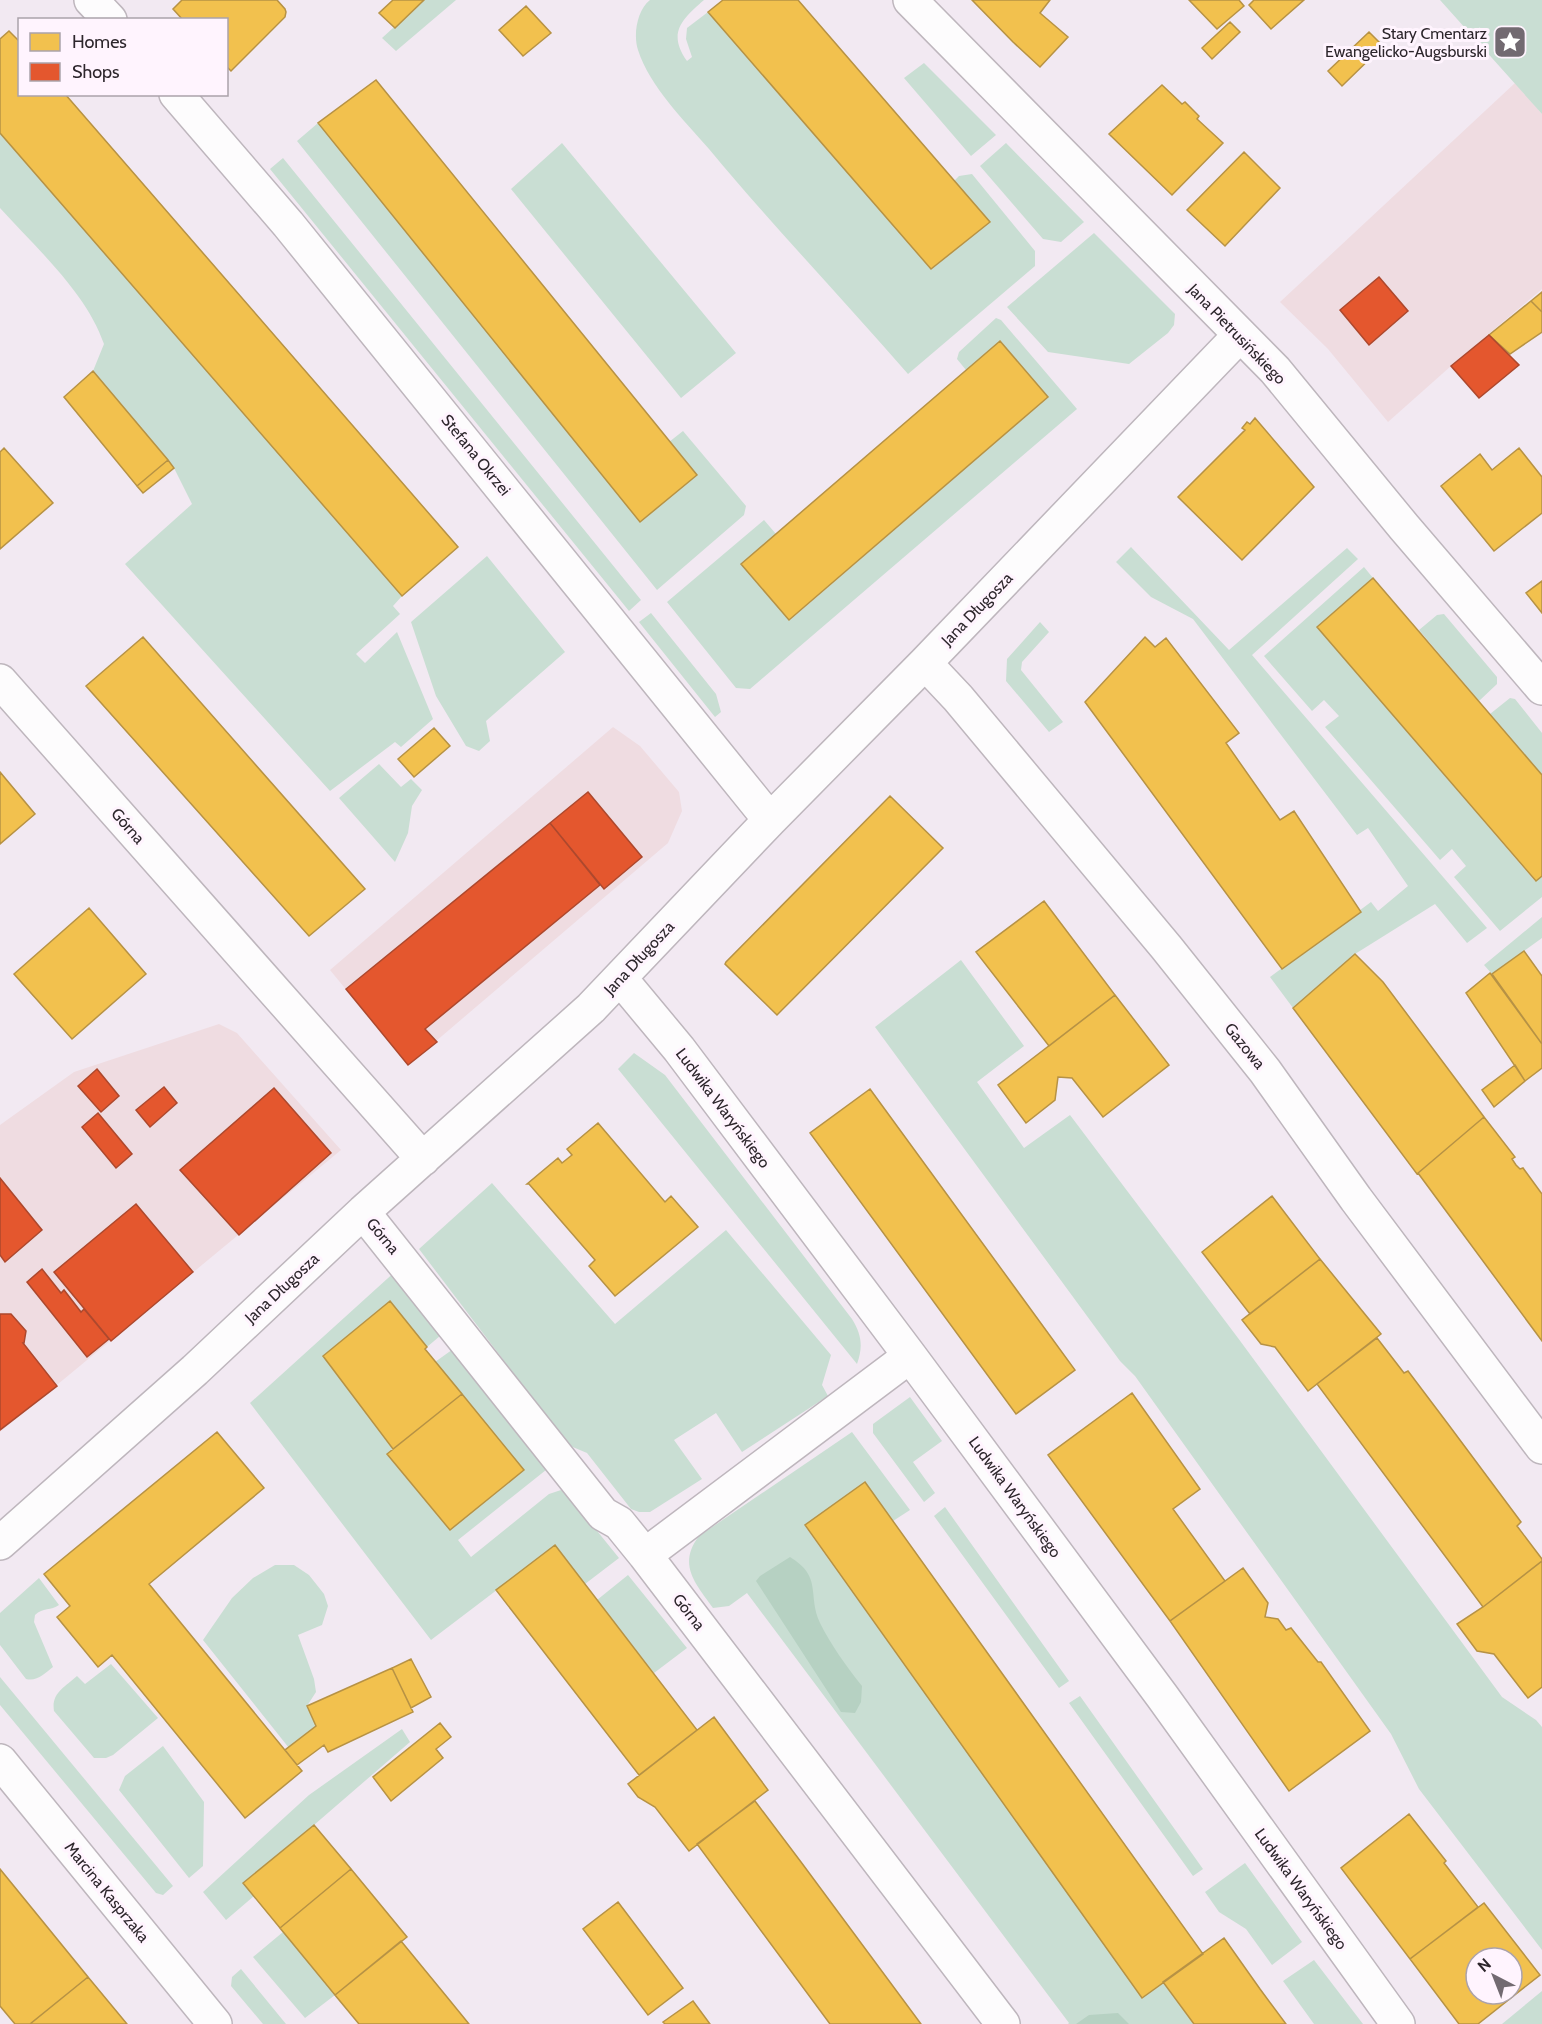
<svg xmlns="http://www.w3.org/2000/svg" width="1542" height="2024" viewBox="0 0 1542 2024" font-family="Cabin,sans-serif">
<rect width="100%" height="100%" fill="#f2e9f2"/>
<path fill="#efdce1" d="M 1515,83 L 1542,114 L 1542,289 L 1451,366 L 1388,422 L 1328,349 L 1280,302 Z
M 613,727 L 640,746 L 679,792 L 682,811 L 668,843 L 408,1065 L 330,970 Z
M 219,1024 L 237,1033 L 341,1150 L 0,1432 L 0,1125 L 74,1072 Z"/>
<path fill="#c9ded3" d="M 424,0 L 456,0 L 396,51 L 382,38 Z
M 650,0 L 704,0 C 682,19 667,33 687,61 L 692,57 L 686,39 L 687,28 L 708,12 L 931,269 L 989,222 L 954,181 L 959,176 L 972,174 L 1035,251 L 1035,266 L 908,374 C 842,298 773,226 709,149 C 684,120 650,87 638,50 C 633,35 637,10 650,0 Z
M 1440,0 L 1542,0 L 1542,114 Z
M 924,63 L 996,135 L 971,156 L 904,78 Z
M 318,123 L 640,521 L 669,442 L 683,431 L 746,506 L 744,515 L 657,590 L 297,141 Z
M 0,133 L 402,596 L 393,606 L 400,614 L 356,654 L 365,663 L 397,632 L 433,719 L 401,747 L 395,742 L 330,791 L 125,564 L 192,504 L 174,468 L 93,371 L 104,344 C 86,292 36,248 0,208 Z
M 562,143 L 736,353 L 681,398 L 511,189 Z
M 1006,143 L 1084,222 L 1061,242 L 1043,239 L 980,166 Z
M 283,158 L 641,600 L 629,611 L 270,169 Z
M 1094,233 L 1175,314 L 1174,325 L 1168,333 L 1129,364 L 1048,352 L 1007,307 Z
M 996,318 L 1001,320 L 1077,409 L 750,689 L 736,688 L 667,602 L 764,520 L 776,534 L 741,564 L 790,620 L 1048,397 L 1000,341 L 966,370 L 957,359 L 959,352 Z
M 1131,547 L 1229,650 L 1347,548 L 1358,559 L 1252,655 L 1487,928 L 1467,943 L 1435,904 L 1355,954 L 1293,1008 L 1270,977 L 1371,902 L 1378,911 L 1408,886 L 1368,828 L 1357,835 L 1193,619 L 1151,597 L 1116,562 Z
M 487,556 L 565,652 L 486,721 L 490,741 L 479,751 L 466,746 L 436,696 L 411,622 Z
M 1364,567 L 1373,578 L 1317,627 L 1535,881 L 1542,876 L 1542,897 L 1500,931 L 1454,877 L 1466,866 L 1452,849 L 1440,860 L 1325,727 L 1339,716 L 1324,700 L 1312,711 L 1264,656 Z
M 651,613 L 716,694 L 721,712 L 715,717 L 639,622 Z
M 1444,614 L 1497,677 L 1497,684 L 1479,701 L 1419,630 L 1437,615 Z
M 1040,622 L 1049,632 L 1022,662 L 1021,670 L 1063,722 L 1049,732 L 1006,681 L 1007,659 Z
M 1510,698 L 1515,699 L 1542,733 L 1542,775 L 1490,714 Z
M 379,764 L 401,787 L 411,779 L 422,790 L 412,806 L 408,833 L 395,862 L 339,798 Z
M 1542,917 L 1542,938 L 1492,974 L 1484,965 Z
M 961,960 L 1024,1046 L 977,1082 L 1024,1148 L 1070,1115 L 1238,1338 L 1502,1697 L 1536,1720 L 1542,1727 L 1542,1950 L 1419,1789 L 1391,1734 L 1135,1376 L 1120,1361 L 875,1027 Z
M 634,1053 L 665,1075 L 852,1319 C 862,1335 863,1347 857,1364 L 618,1069 Z
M 492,1183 L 615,1324 L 726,1230 L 831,1355 L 822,1385 L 828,1396 L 742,1452 L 716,1413 L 674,1440 L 702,1479 L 650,1512 L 639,1512 L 631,1509 L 587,1453 L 568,1445 L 419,1249 Z
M 398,1269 L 447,1330 L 427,1347 L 390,1301 L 323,1356 L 393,1449 L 387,1455 L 450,1530 L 523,1470 L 435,1362 L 456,1347 L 551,1466 L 458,1540 L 471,1557 L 549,1494 L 561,1490 L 572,1500 L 619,1558 L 585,1584 L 555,1546 L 431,1640 L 250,1403 Z
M 910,1397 L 942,1441 L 913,1462 L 935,1493 L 924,1502 L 873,1433 L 873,1424 Z
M 852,1432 L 910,1510 L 893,1521 L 865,1482 L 805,1526 L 1142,1997 L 1163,1982 L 1194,2024 L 1068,2024 L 1069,2023 L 747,1593 L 729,1606 L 713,1608 C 696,1584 677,1565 699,1536 Z
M 945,1507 L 1069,1681 L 1059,1688 L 934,1516 Z
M 275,1565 L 294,1565 L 309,1575 L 324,1594 L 328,1606 L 322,1625 L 298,1635 L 314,1679 L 316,1692 L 307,1706 L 316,1726 L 289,1748 L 203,1640 L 232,1598 L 253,1578 Z
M 628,1575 L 687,1648 L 654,1673 L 597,1600 Z
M 39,1578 L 59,1605 C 51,1611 43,1607 35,1615 L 34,1622 L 53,1667 C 45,1673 37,1682 26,1679 L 0,1645 L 0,1613 Z
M 111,1664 L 158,1718 L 113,1755 L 106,1758 L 94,1758 L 54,1711 C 51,1693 65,1687 77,1676 L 85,1684 Z
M 0,1677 L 173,1886 L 163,1895 L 156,1893 L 0,1705 Z
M 1080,1696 L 1203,1869 L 1193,1876 L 1069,1703 Z
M 402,1729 L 410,1742 L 314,1825 L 243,1883 L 254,1896 L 226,1920 L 203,1892 L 309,1795 Z
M 163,1746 L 204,1802 L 203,1866 L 189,1878 L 119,1790 L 125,1776 Z
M 1245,1863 L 1302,1942 L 1272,1965 L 1246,1929 L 1219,1912 L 1205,1892 Z
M 283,1932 L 335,1995 L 305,2018 L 253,1957 Z
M 1314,1960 L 1363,2024 L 1314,2024 L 1283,1981 Z
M 241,1969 L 286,2024 L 263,2024 L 231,1986 L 232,1977 Z
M 1542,1991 L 1542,2024 L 1502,2024 Z"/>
<path fill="#b6d1c2" d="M 790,1557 C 823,1577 807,1595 820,1623 C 831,1645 846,1666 862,1686 L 861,1702 L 855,1713 L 841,1712 L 756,1581 L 760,1576 Z
M 1118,2013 L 1129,2024 L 1076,2024 L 1089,2015 Z"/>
<path fill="#f2c14e" stroke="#b79244" stroke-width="1.5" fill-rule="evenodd" d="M 182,0 L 277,0 L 285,9 L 286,12 L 285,17 L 231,71 L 226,66 L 226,20 L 183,20 L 173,9 Z
M 393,0 L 424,0 L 395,28 L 379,13 Z
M 723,0 L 798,0 L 990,222 L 931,269 L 708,12 Z
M 972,0 L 1050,0 L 1040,13 L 1068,37 L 1040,67 L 1013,42 Z
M 1189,0 L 1239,0 L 1244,6 L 1217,29 Z
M 1254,0 L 1304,0 L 1271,29 L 1249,5 Z
M 526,6 L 551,33 L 523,56 L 499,30 Z
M 1230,22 L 1240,32 L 1212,59 L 1202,48 Z
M 9,31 L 20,42 L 20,94 L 65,94 L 458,547 L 402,596 L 0,133 L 0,39 Z
M 1369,32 L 1383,46 L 1342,86 L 1328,71 Z
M 376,80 L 697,475 L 640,522 L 318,123 Z
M 1162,85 L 1182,104 L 1185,102 L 1199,116 L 1197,119 L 1223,143 L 1172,195 L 1109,134 Z
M 1244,152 L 1280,188 L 1225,246 L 1187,210 Z
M 1542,292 L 1542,312 L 1531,301 Z
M 1531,301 L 1542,312 L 1542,332 L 1510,354 L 1489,335 Z
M 1000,341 L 1048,397 L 789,620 L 741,564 Z
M 93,371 L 168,460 L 137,486 L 64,397 Z
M 1255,418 L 1314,487 L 1242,560 L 1178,497 L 1245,430 L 1242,428 L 1247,422 L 1250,424 Z
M 4,448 L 53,503 L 0,549 L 0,452 Z
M 1519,448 L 1542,477 L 1542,513 L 1494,551 L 1441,486 L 1480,454 L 1492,470 Z
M 168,460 L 174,468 L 143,493 L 137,486 Z
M 1373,578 L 1542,775 L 1542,876 L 1536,881 L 1317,627 Z
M 1542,581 L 1542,613 L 1526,593 Z
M 143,637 L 365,889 L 309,936 L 86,686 Z
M 1145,637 L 1155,647 L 1166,638 L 1239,733 L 1226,743 L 1280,820 L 1294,811 L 1361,912 L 1282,969 L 1085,702 Z
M 434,728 L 450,746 L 414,777 L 398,759 Z
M 0,772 L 35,814 L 0,844 Z
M 890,796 L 943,848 L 777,1015 L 725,964 L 726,962 Z
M 1044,901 L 1115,995 L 1049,1046 L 976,952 Z
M 89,908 L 146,974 L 72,1039 L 14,974 Z
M 1524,951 L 1542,976 L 1542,1044 L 1492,974 Z
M 1355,954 L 1383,982 L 1484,1117 L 1417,1174 L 1293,1008 Z
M 1490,973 L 1542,1044 L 1542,1068 L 1525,1081 L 1466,993 Z
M 1115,995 L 1169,1065 L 1103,1117 L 1072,1078 L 1058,1077 L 1055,1100 L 1026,1123 L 998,1085 Z
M 1515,1065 L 1525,1081 L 1494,1107 L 1482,1090 Z
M 870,1089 L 1075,1370 L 1016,1414 L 810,1133 Z
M 1484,1117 L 1515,1157 L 1512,1159 L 1516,1165 L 1520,1169 L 1523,1168 L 1542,1194 L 1542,1341 L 1418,1173 Z
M 598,1123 L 665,1202 L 671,1196 L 698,1227 L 615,1296 L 589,1266 L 595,1260 L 529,1184 L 527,1184 L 558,1158 L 562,1163 L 572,1155 L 567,1149 Z
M 1272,1196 L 1320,1259 L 1250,1314 L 1202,1252 Z
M 1320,1259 L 1381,1334 L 1308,1391 L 1275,1347 L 1261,1344 L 1242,1320 Z
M 390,1301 L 427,1347 L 425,1349 L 462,1394 L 393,1449 L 323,1356 Z
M 1377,1338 L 1404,1373 L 1408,1371 L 1448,1424 L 1521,1522 L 1517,1526 L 1542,1559 L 1542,1561 L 1483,1607 L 1317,1384 Z
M 1132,1393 L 1200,1489 L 1173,1509 L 1225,1581 L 1170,1621 L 1048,1455 Z
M 462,1394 L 524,1470 L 450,1530 L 387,1454 Z
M 217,1432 L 264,1488 L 149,1584 L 302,1771 L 245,1818 L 112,1655 L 98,1667 L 57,1617 L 70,1606 L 44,1574 Z
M 865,1482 L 1203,1954 L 1142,1998 L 805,1525 Z
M 555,1545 L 697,1730 L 639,1775 L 496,1590 Z
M 1542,1561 L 1542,1687 L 1528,1698 L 1494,1654 L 1477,1651 L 1457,1624 L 1483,1607 Z
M 1243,1568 L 1268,1603 L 1265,1617 L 1278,1619 L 1286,1630 L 1291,1628 L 1318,1662 L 1321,1662 L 1370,1731 L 1289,1791 L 1170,1621 Z
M 411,1659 L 431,1697 L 411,1708 L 392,1668 Z
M 392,1668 L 413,1712 L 328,1752 L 324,1745 L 297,1765 L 285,1750 L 316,1726 L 307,1706 Z
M 714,1717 L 768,1790 L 689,1851 L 655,1807 L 638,1797 L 628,1784 Z
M 440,1723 L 451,1737 L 436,1749 L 443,1758 L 391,1801 L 373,1777 Z
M 755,1801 L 801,1862 L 921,2024 L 830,2024 L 697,1844 Z
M 1409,1814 L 1446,1861 L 1444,1863 L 1478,1907 L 1410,1959 L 1341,1868 Z
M 314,1825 L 351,1869 L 280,1928 L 243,1883 Z
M 0,1869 L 88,1977 L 30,2024 L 15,2024 L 0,2006 Z
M 351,1869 L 407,1937 L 335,1995 L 280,1928 Z
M 618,1902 L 683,1988 L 648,2015 L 583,1929 Z
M 1484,1903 L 1540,1975 L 1478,2024 L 1459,2024 L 1410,1959 ZM 1476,1958 L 1512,1958 L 1512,1994 L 1476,1994 Z
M 1224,1938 L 1260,1989 L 1286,2024 L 1194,2024 L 1163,1982 Z
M 401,1941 L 447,1997 L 469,2024 L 359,2024 L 335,1995 Z
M 88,1977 L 127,2024 L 30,2024 Z
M 693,2001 L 710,2024 L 665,2024 L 663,2022 Z"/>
<path fill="#e4572e" stroke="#ad482d" stroke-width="1.5" d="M 1379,277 L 1408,311 L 1369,345 L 1340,310 Z
M 1489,335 L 1519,365 L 1479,398 L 1451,366 Z
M 588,792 L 642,857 L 604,889 L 550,823 Z
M 550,823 L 600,885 L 425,1029 L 437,1042 L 408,1065 L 346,989 Z
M 97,1069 L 119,1096 L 101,1112 L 78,1086 Z
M 164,1087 L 177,1103 L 150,1127 L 136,1110 Z
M 274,1088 L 331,1153 L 239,1235 L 180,1170 Z
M 98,1113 L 132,1154 L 116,1168 L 82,1127 Z
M 0,1178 L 42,1230 L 5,1262 L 0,1255 Z
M 136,1204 L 193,1272 L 111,1341 L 54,1272 Z
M 42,1269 L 61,1293 L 64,1290 L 81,1312 L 84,1309 L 109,1339 L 87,1357 L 27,1282 Z
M 0,1314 L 11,1314 L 26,1331 L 24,1343 L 23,1343 L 57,1386 L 0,1430 Z"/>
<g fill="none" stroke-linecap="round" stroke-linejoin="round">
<g stroke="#beb6bd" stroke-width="36">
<path id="minor" d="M 91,0 L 110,20
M 910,0 L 1275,370 L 1404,527 L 1542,688
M 176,94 L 288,224 L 770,820
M 925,663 L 958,698 L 1166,947 L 1265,1071 L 1356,1199 L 1542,1447
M 0,681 L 423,1159
M 620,978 L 679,1049 L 910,1356 L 1162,1696 L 1398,2024
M 363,1212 L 603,1514 L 619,1523 L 645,1555 L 1003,2024
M 0,1543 L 195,1370 L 363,1212 L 591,1008 L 770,820 L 925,663 L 1240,335
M 645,1555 L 910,1356
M 0,1761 L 215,2024"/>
</g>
<use href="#minor" stroke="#fdfcfd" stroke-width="33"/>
</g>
<defs>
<g id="sight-square" transform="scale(1.725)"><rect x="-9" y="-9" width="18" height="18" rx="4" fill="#726a71" stroke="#fff4fe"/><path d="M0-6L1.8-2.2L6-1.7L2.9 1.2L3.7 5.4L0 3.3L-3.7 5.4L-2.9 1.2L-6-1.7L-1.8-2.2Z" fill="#fff"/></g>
</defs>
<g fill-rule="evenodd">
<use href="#sight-square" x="1510" y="42"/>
</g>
<g text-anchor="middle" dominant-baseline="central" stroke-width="6" stroke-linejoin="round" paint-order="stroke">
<g font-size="16" fill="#2d262c" stroke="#fff4fe" text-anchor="end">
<text x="1487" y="33">Stary Cmentarz<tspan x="1487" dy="18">Ewangelicko-Augsburski</tspan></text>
</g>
<g font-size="16" fill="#2d262c" stroke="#fff4fe">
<text transform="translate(1237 334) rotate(46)">Jana Pietrusińskiego</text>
<text transform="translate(476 455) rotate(51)">Stefana Okrzei</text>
<text transform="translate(977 609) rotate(-46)">Jana Długosza</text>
<text transform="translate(128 826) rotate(49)">Górna</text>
<text transform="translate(639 958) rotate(-47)">Jana Długosza</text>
<text transform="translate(1245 1046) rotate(51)">Gazowa</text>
<text transform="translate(723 1108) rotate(53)">Ludwika Waryńskiego</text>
<text transform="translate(383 1236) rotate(50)">Górna</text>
<text transform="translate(282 1288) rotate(-43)">Jana Długosza</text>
<text transform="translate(1015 1497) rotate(54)">Ludwika Waryńskiego</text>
<text transform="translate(689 1612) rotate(52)">Górna</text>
<text transform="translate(1301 1889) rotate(54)">Ludwika Waryńskiego</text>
<text transform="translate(107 1892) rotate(51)">Marcina Kasprzaka</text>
</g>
</g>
<rect x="18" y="18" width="210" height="78" fill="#fff4fe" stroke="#aba2aa" stroke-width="1.5"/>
<rect x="30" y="33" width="30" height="18" fill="#f2c14e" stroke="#aba2aa" stroke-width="1.5"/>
<text x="72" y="48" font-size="18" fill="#2d262c">Homes</text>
<rect x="30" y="63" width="30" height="18" fill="#e4572e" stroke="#aba2aa" stroke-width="1.5"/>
<text x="72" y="78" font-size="18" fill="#2d262c">Shops</text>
<g transform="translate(1494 1976) rotate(318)"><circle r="28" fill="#fff4fe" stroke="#aba2aa" stroke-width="1.5"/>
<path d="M0-4.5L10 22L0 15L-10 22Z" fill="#726a71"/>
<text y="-9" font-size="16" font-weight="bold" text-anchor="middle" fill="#2d262c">N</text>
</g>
</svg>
